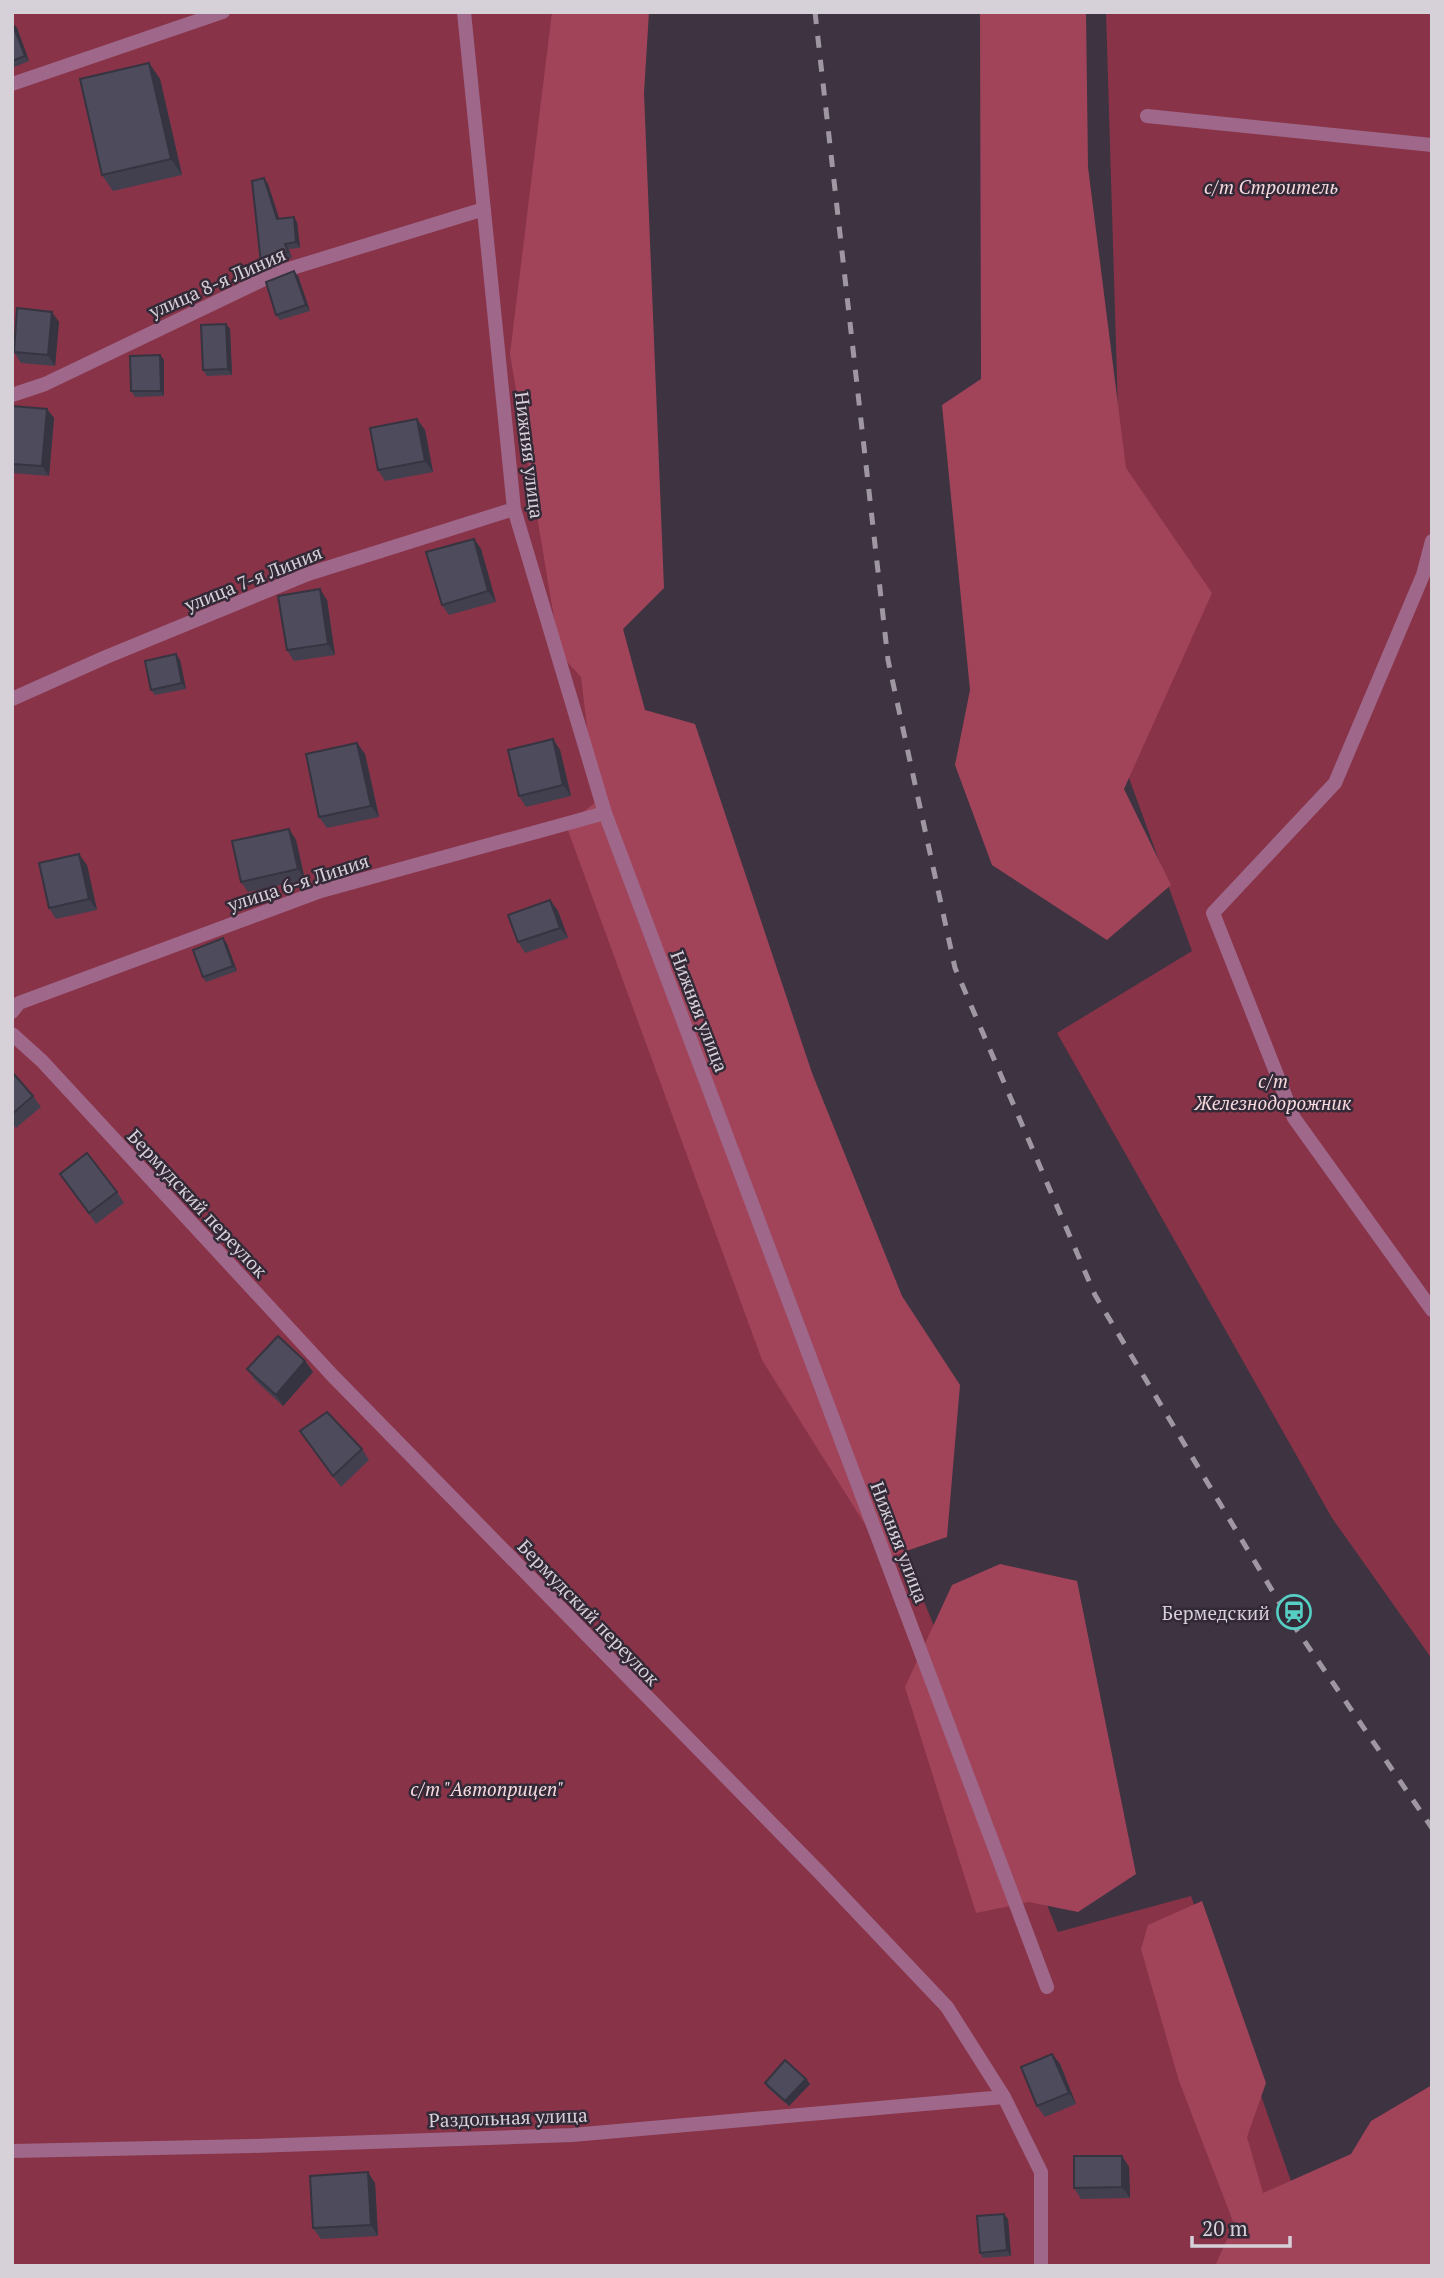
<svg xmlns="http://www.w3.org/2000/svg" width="1444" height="2278" viewBox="0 0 1444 2278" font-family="'PT Serif',serif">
<rect width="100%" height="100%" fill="#3d3341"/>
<path fill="#883348" d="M 12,12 L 608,12 L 608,822 L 1058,1932 L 1191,1896 L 1292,2184 L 1274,2266 L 12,2266 Z
M 1106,12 L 1432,12 L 1432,1659 L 1332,1518 L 1057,1033 L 1192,951 L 1129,778 Z"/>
<path fill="#a1445a" d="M 552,12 L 649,12 L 644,93 L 664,588 L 623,629 L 645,710 L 695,724 L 812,1073 L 902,1296 L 960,1385 L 947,1537 L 886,1558 L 762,1360 L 566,825 L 596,802 L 581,677 L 560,654 L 510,354 Z
M 980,12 L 1086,12 L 1088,167 L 1126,468 L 1212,593 L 1124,789 L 1171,885 L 1107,940 L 992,865 L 955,765 L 970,690 L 942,405 L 981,379 Z
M 1000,1564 L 1077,1581 L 1136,1874 L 1078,1912 L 1029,1902 L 976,1913 L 905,1687 L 952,1585 Z
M 1202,1901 L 1266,2083 L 1247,2137 L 1263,2193 L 1351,2154 L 1371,2121 L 1432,2085 L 1432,2266 L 1215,2266 L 1234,2224 L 1179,2081 L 1141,1949 L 1148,1925 Z"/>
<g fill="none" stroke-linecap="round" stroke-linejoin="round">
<path stroke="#9f688a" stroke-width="14" d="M 1147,116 L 1432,145"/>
<path stroke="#9f688a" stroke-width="14" d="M 464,12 L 514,509 L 605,813 L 1047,1987
M 12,84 L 223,12
M 12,395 L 45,384 L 279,272 L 484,209
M 1432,541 L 1423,575 L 1335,783 L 1213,913 L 1294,1118 L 1432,1310
M 12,699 L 106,657 L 308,574 L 514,509
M 12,1012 L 19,1003 L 321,891 L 605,813
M 12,1034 L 42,1061 L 332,1375 L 820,1873 L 947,2007 L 1004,2097 L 1041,2172 L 1041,2266
M 12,2151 L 252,2146 L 572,2135 L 1004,2097"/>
<path stroke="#9f97a2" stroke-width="5" stroke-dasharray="12 12" stroke-linecap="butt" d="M 815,12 L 888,660 L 955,968 L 1095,1295 L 1288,1617 L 1432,1828"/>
</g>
<path fill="#42404f" d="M 12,23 L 17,28 L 29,61 L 12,68 Z
M 149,63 L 160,79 L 182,175 L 113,191 L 102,175 Z
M 264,178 L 268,184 L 279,219 L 297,222 L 300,248 L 289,249 L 292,258 L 265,268 L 261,263 Z
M 298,276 L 310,311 L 280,320 L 276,315 Z
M 59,322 L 55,366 L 21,363 L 14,352 Z
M 226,324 L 230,329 L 232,375 L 207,376 L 203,370 Z
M 160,355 L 164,360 L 164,396 L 135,397 L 131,391 Z
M 12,406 L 47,409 L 54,418 L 49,476 L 12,473 Z
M 425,430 L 433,472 L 385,481 L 378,470 Z
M 474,539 L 481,549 L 496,602 L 449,615 L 442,605 Z
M 327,600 L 335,655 L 294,661 L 287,650 Z
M 176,654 L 180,660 L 186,689 L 155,695 L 151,690 Z
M 553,739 L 560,750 L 571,796 L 526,807 L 519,796 Z
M 357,743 L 365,754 L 379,817 L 327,828 L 319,817 Z
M 289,829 L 296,840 L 305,880 L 248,892 L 241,882 Z
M 87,865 L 97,910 L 56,919 L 49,908 Z
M 550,900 L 558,911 L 568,938 L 525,953 L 518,942 Z
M 227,944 L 237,971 L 206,982 L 203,977 Z
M 12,1072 L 33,1096 L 41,1107 L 16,1128 L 12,1124 Z
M 60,1174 L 117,1192 L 124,1203 L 96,1224 Z
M 305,1361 L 313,1372 L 283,1406 L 255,1380 L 247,1369 Z
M 300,1431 L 362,1449 L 369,1460 L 341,1487 Z
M 1052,2054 L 1060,2064 L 1076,2104 L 1045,2117 L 1037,2106 Z
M 806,2079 L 810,2084 L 789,2106 L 768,2088 L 765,2083 Z
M 1122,2156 L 1129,2167 L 1130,2198 L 1081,2199 L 1074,2188 Z
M 375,2183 L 378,2236 L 321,2239 L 313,2228 Z
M 1008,2219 L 1011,2256 L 983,2258 L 980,2253 Z"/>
<path fill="#363440" d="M 13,23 L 17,28 L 29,61 L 25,56 Z
M 149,63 L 160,79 L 182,175 L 171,159 Z
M 264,178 L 268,184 L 281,224 L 277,219 Z
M 294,217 L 297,222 L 300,248 L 296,242 Z
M 294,271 L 298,276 L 310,311 L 306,305 Z
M 52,312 L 59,322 L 55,366 L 48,355 Z
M 226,324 L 230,329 L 232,375 L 228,369 Z
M 160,355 L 164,360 L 164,396 L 161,391 Z
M 47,409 L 54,418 L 49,476 L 42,466 Z
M 417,419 L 425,430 L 433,472 L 425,461 Z
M 474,539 L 481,549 L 496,602 L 488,591 Z
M 320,589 L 327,600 L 335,655 L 328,644 Z
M 176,654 L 180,660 L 186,689 L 182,683 Z
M 553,739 L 560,750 L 571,796 L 563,785 Z
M 357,743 L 365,754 L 379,817 L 371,806 Z
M 289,829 L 296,840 L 305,880 L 298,869 Z
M 79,854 L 87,865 L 97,910 L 89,899 Z
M 550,900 L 558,911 L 568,938 L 560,928 Z
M 223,938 L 227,944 L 237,971 L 233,966 Z
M 305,1361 L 313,1372 L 283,1406 L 276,1395 Z
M 1052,2054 L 1060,2064 L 1076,2104 L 1069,2093 Z
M 806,2079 L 810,2084 L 789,2106 L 785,2101 Z
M 1122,2156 L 1129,2167 L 1130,2198 L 1122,2187 Z
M 368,2172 L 375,2183 L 378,2236 L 371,2225 Z
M 1004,2214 L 1008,2219 L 1011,2256 L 1007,2250 Z"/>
<path fill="#4d4b5c" stroke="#363440" stroke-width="2" d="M 12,23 L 25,56 L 12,61 Z
M 149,63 L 171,159 L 102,175 L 80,79 Z
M 264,178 L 277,219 L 294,217 L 296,242 L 285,244 L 288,252 L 261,263 L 252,181 Z
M 294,271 L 306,305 L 276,315 L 266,282 Z
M 17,308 L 52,312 L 48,355 L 14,352 Z
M 226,324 L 228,369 L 203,370 L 201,325 Z
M 160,355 L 161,391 L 131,391 L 130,356 Z
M 12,406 L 47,409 L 42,466 L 12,464 Z
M 417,419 L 425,461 L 378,470 L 370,428 Z
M 474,539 L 488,591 L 442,605 L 426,552 Z
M 320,589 L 328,644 L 287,650 L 278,596 Z
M 176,654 L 182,683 L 151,690 L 145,661 Z
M 553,739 L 563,785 L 519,796 L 508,750 Z
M 357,743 L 371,806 L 319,817 L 306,754 Z
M 289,829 L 298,869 L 241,882 L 232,841 Z
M 79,854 L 89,899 L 49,908 L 39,863 Z
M 550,900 L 560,928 L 518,942 L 508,915 Z
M 223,938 L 233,966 L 203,977 L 193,950 Z
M 12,1072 L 33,1096 L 12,1114 Z
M 87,1153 L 117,1192 L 89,1213 L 60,1174 Z
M 278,1336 L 305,1361 L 276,1395 L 247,1369 Z
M 327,1412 L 362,1449 L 333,1476 L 300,1431 Z
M 1052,2054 L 1069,2093 L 1037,2106 L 1021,2067 Z
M 785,2060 L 806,2079 L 785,2101 L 765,2083 Z
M 1074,2156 L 1122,2156 L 1122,2187 L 1074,2188 Z
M 368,2172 L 371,2225 L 313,2228 L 310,2176 Z
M 1004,2214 L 1007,2250 L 980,2253 L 977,2216 Z"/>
<defs>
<g id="station-ring" transform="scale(1.75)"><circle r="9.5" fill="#332937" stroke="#56cec3" stroke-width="1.5"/><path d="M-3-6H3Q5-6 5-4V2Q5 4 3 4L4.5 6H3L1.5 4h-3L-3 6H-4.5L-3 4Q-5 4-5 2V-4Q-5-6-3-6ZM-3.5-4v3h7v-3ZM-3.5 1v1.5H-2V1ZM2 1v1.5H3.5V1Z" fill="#56cec3"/></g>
</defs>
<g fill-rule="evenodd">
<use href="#station-ring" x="1294" y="1612"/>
</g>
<g text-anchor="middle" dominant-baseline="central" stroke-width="5" stroke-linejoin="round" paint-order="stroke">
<g font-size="19" font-style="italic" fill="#f6dade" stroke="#332937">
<text x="1271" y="186">с/т Строитель</text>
<text x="1273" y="1080">с/т<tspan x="1273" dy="22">Железнодорожник</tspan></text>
<text x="487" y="1788">с/т "Автоприцеп"</text>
</g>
<g font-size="19" fill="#d6d0d9" stroke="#332937">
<text transform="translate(217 282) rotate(-24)">улица 8-я Линия</text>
<text transform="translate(530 455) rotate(83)">Нижняя улица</text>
<text transform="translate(253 578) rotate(-22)">улица 7-я Линия</text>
<text transform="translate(298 882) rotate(-18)">улица 6-я Линия</text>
<text transform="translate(700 1011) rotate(69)">Нижняя улица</text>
<text transform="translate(198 1203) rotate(47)">Бермудский переулок</text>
<text transform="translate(900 1542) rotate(69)">Нижняя улица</text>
<text transform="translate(589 1612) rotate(46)">Бермудский переулок</text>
<text transform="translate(508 2117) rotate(-2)">Раздольная улица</text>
</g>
<g font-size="19" fill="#d6d0d9" stroke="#332937" text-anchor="end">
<text x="1270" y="1612">Бермедский</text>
</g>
</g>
<rect width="1444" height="2278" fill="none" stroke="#d6d0d9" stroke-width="28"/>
<path d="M1192 2236v10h98v-10" fill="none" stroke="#d6d0d9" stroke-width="3.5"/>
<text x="1202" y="2236" font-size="21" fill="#d6d0d9" stroke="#332937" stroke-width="5" paint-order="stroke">20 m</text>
</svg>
